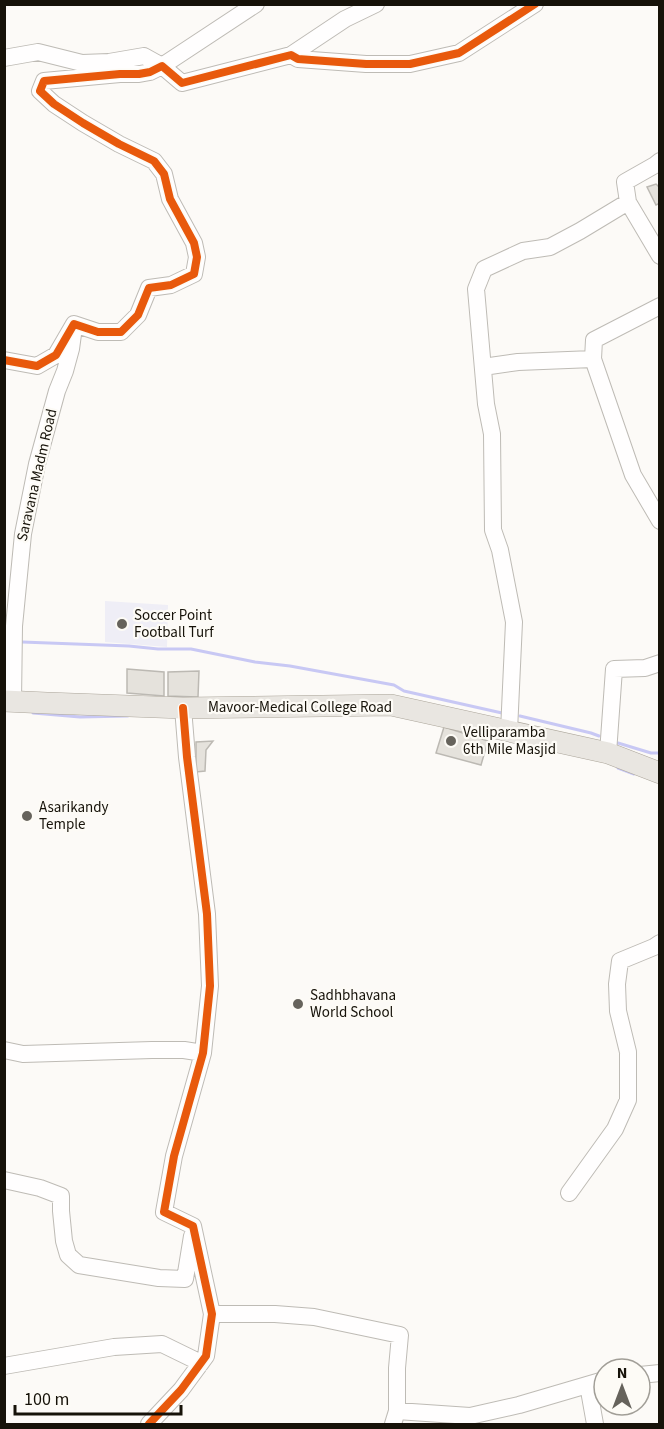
<svg xmlns="http://www.w3.org/2000/svg" width="664" height="1429" viewBox="0 0 664 1429" font-family="'Source Sans 3',sans-serif">
<rect width="100%" height="100%" fill="#fcfaf7"/>
<path fill="#efeef6" d="M 105,601 L 168,605 L 167,647 L 105,642 Z"/>
<g fill="none" stroke-linecap="round" stroke-linejoin="round">
<path stroke="#c8c8f4" stroke-width="3" d="M 22,642 L 129,646 L 158,649 L 191,649 L 255,662 L 290,666 L 394,685 L 404,691 L 502,713
M 33,713 L 80,717 L 128,716
M 520,716 L 591,733 L 599,736
M 618,743 L 651,753 L 660,753
M 618,768 L 634,774"/>
</g>
<path fill="#e5e2dc" stroke="#bcb9b3" stroke-width="1.5" d="M 656,184 L 660,188 L 660,203 L 656,205 L 647,187 Z
M 127,669 L 164,672 L 164,696 L 127,693 Z
M 199,671 L 198,697 L 168,696 L 168,672 Z
M 444,727 L 488,741 L 481,765 L 436,753 Z
M 213,741 L 206,750 L 205,771 L 196,772 L 196,742 Z"/>
<g fill="none" stroke-linecap="round" stroke-linejoin="round">
<g stroke="#bebbb5" stroke-width="18">
<path id="minor" d="M 291,55 L 345,19 L 376,4
M 4,58 L 38,52 L 82,63 L 109,62 L 144,56 L 162,66 L 256,4
M 628,202 L 660,256
M 593,359 L 633,475 L 660,521
M 4,360 L 37,366 L 56,355 L 74,324 L 98,332 L 121,332 L 138,315 L 149,288 L 171,285 L 194,274 L 197,257 L 194,243 L 170,199 L 164,174 L 154,161 L 119,144 L 83,123 L 54,104 L 40,91 L 44,81 L 120,74 L 139,74 L 150,72 L 162,66 L 182,83 L 291,55 L 298,59 L 366,64 L 410,64 L 459,53 L 535,4
M 483,367 L 518,362 L 593,359 L 594,340 L 660,306
M 13,701 L 14,626 L 23,534 L 37,464 L 57,391 L 65,371 L 71,349 L 73,334
M 509,731 L 514,622 L 500,550 L 493,530 L 492,434 L 486,404 L 476,289 L 484,269 L 523,251 L 550,247 L 580,231 L 628,202 L 625,182 L 655,165 L 660,161
M 608,753 L 614,669 L 645,668 L 660,663
M 4,1050 L 23,1054 L 152,1050 L 184,1050 L 203,1053
M 4,1180 L 40,1188 L 61,1196 L 61,1211 L 64,1241 L 68,1255 L 79,1265 L 159,1278 L 185,1279 L 192,1236
M 569,1193 L 615,1129 L 628,1100 L 628,1052 L 618,1011 L 617,984 L 620,961 L 654,947 L 660,943
M 212,1314 L 275,1314 L 314,1317 L 400,1335 L 397,1368 L 397,1411 L 393,1424
M 4,1366 L 114,1347 L 162,1344 L 201,1363
M 640,1375 L 660,1373
M 588,1385 L 595,1424
M 397,1411 L 470,1416 L 519,1405 L 604,1380
M 149,1424 L 181,1390 L 206,1356 L 212,1314 L 193,1226 L 164,1212 L 174,1156 L 203,1053 L 210,986 L 207,914 L 187,757 L 183,708"/>
</g>
<g stroke="#aba59a" stroke-width="22">
<path id="major" d="M 4,701 L 47,703 L 183,708 L 391,705 L 608,753 L 660,773"/>
</g>
<use href="#minor" stroke="#fffefe" stroke-width="16"/>
<use href="#major" stroke="#e9e6e1" stroke-width="21"/>
<g stroke="#fdfbf6" stroke-width="11">
<path id="cycleway" d="M 4,360 L 37,366 L 56,355 L 74,324 L 98,332 L 121,332 L 138,315 L 149,288 L 171,285 L 194,274 L 197,257 L 194,243 L 170,199 L 164,174 L 154,161 L 119,144 L 83,123 L 54,104 L 40,91 L 44,81 L 120,74 L 139,74 L 150,72 L 162,66 L 182,83 L 291,55 L 298,59 L 366,64 L 410,64 L 459,53 L 535,4
M 149,1424 L 181,1390 L 206,1356 L 212,1314 L 193,1226 L 164,1212 L 174,1156 L 203,1053 L 210,986 L 207,914 L 187,757 L 183,708"/>
</g>
<use href="#cycleway" stroke="#e8590c" stroke-width="8"/>
</g>
<g fill="#66635c" stroke="#fdfbf6" stroke-width="2">
<circle cx="122" cy="624" r="6"/>
<circle cx="451" cy="741" r="6"/>
<circle cx="27" cy="816" r="6"/>
<circle cx="298" cy="1004" r="6"/>
</g>
<g text-anchor="middle" dominant-baseline="central" stroke-width="4.5" stroke-linejoin="round" paint-order="stroke">
<g font-size="15" fill="#161209" stroke="#fdfbf6">
<text transform="translate(37 475) rotate(-77)">Saravana Madm Road</text>
<text x="300" y="707">Mavoor-Medical College Road</text>
</g>
<g font-size="15" fill="#161209" stroke="#fdfbf6" text-anchor="start">
<text x="134" y="615">Soccer Point<tspan x="134" dy="17">Football Turf</tspan></text>
<text x="463" y="732">Velliparamba<tspan x="463" dy="17">6th Mile Masjid</tspan></text>
<text x="39" y="807">Asarikandy<tspan x="39" dy="17">Temple</tspan></text>
<text x="310" y="995">Sadhbhavana<tspan x="310" dy="17">World School</tspan></text>
</g>
</g>
<rect width="664" height="1429" fill="none" stroke="#161209" stroke-width="12"/>
<g transform="translate(622 1387)"><circle r="28" fill="#fdfbf6" stroke="#a19e97" stroke-width="1.5"/>
<path d="M0-4.5L10 22L0 15L-10 22Z" fill="#66635c"/>
<text y="-9" font-size="16" font-weight="bold" text-anchor="middle" fill="#161209">N</text>
</g>
<path d="M15 1405v9h166v-9" fill="none" stroke="#161209" stroke-width="3"/>
<text x="24" y="1405" font-size="18" fill="#161209" stroke="#fdfbf6" stroke-width="4.5" paint-order="stroke">100 m</text>
</svg>
